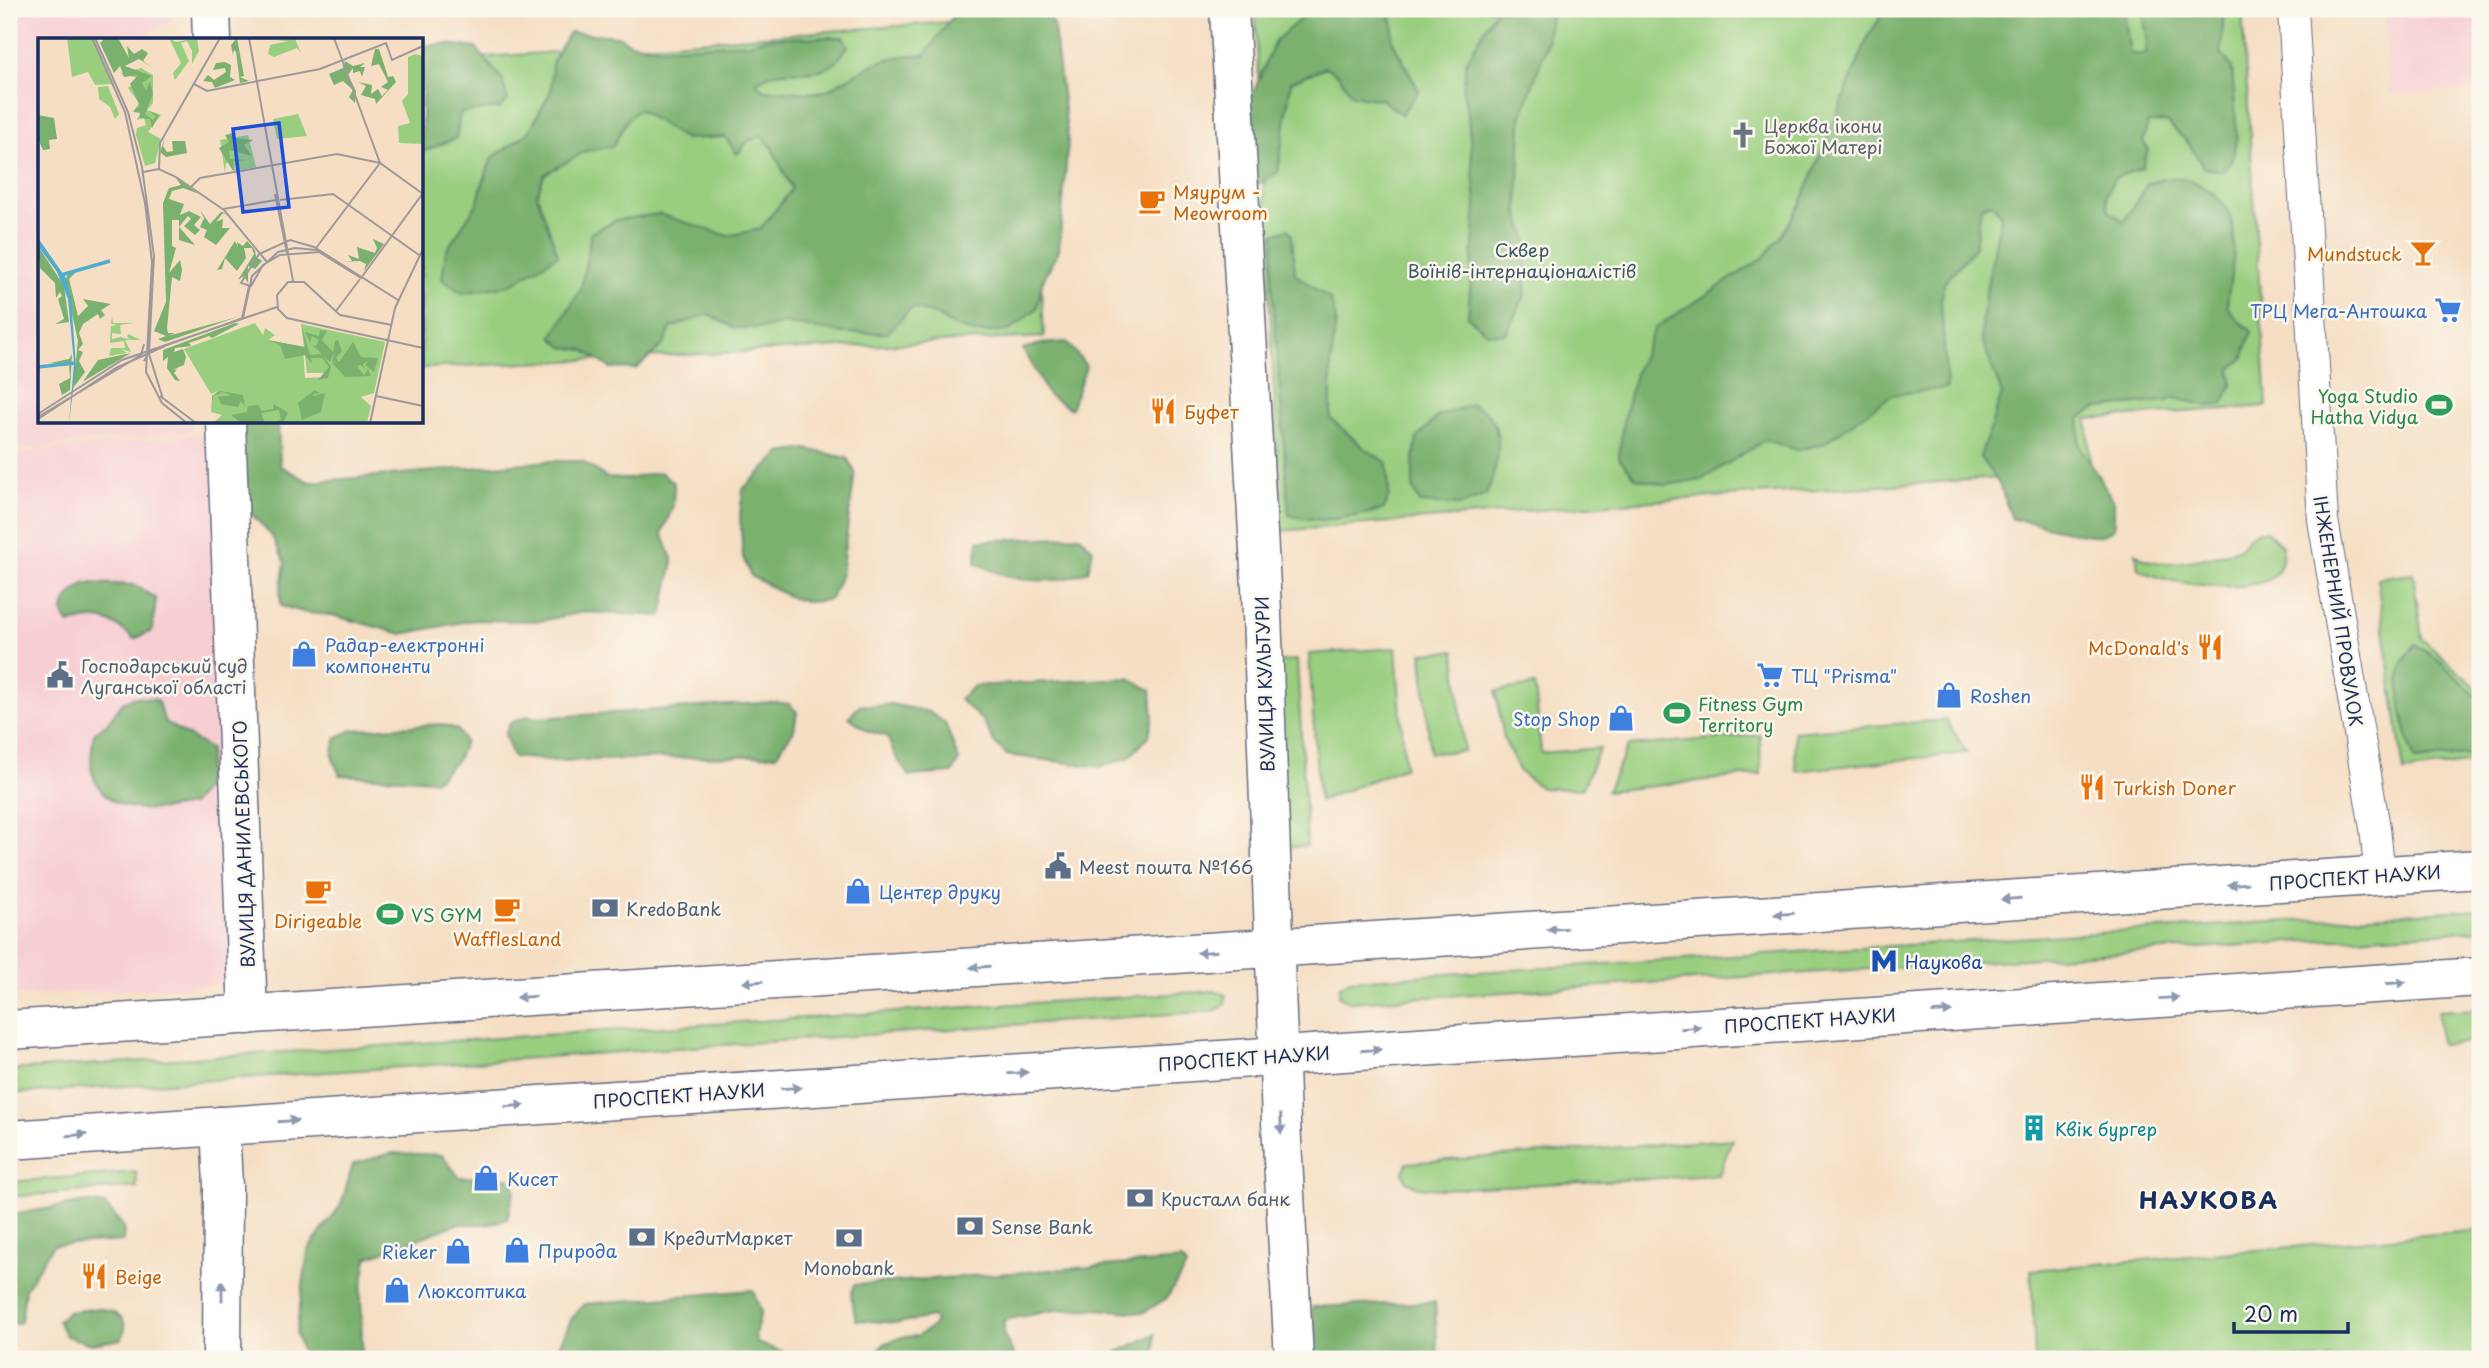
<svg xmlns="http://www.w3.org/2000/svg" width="2489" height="1368" viewBox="0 0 2489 1368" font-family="'Playpen Sans',sans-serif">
<rect width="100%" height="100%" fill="#fbf7ec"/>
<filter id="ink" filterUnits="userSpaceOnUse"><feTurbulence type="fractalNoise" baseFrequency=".0143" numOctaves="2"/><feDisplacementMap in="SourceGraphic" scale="14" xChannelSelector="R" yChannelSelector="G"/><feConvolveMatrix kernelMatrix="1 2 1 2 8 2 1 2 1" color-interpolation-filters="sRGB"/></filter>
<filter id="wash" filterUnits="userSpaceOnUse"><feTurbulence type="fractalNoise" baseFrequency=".00686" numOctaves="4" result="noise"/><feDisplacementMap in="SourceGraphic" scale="28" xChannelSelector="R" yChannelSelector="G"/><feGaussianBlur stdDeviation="1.57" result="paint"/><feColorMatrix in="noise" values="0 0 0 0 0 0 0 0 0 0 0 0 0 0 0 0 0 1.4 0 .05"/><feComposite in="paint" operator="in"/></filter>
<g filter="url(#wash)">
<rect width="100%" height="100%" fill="#f5dec3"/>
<path fill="#f7cfd3" d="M 9,9 L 173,9 L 174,19 L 135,40 L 40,40 L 40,422 L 192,422 L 193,431 L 9,450 Z
M 2385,9 L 2480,9 L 2480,89 L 2390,94 Z
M 214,433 L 228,984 L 9,996 L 9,454 Z"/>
<path fill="#99ce7f" stroke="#5a7e6e" stroke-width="2" d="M 1255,9 L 2242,9 L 2267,406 L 2087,419 L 2091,472 L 1623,503 L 1281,531 Z
M 1027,16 L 1044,337 L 422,368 L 422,62 Z
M 2257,531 L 2266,531 L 2282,546 C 2283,556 2283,568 2274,576 C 2253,595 2160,585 2138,568 L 2136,553 C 2154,573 2217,557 2240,548 L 2250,535 Z
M 2413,573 L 2422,639 L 2480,691 L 2480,761 L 2404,772 L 2377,578 Z
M 1396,648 L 1405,767 L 1319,801 L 1309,654 Z
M 1455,651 L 1464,751 L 1430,753 L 1422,653 Z
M 1297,660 L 1307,846 L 1279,848 L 1269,662 Z
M 1535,685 L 1541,753 L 1600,748 L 1582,789 L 1541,788 L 1520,772 L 1504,739 L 1496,691 Z
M 1946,720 L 1967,753 L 1796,771 L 1794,732 Z
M 1760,735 L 1761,774 L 1607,791 L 1628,746 Z
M 2480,909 L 2480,930 L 1350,1002 L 1339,996 L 1340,986 L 1350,980 Z
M 1214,991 L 1226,995 L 1225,1005 L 1215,1011 L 9,1094 L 9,1070 Z
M 2480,1009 L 2480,1042 L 2440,1044 L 2438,1011 Z
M 1732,1139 L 1719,1175 L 1444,1189 L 1418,1187 L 1406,1181 L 1403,1172 L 1407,1163 Z
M 136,1172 L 137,1187 L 9,1197 L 9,1182 Z
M 2480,1230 L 2480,1359 L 2035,1359 L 2031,1270 Z"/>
<path fill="#7ab16e" stroke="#4a7066" stroke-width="2" d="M 958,9 L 1048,9 L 1054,29 L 1068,140 L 1059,250 L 1042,282 L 1037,308 L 1009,331 L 974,333 L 950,324 L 932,313 L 912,308 L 887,333 L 843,333 L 784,323 L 764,328 L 734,328 L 708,314 L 671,328 L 664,344 L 636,369 L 610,368 L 584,350 L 563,347 L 552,337 L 581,289 L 591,233 L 616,220 L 659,214 L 728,236 L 760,229 L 792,189 L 771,146 L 761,136 L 748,141 L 737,154 L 725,137 L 685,139 L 638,109 L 627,120 L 613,146 L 586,151 L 544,175 L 537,195 L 558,255 L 510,285 L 462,293 L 442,279 L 446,251 L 478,202 L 481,188 L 492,158 L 528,133 L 551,91 L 552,63 L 569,32 L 618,36 L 630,43 L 660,48 L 749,43 L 768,38 L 843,37 L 848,46 C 844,51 840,59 835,63 C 813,80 780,62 756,83 L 764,90 C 784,89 804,96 824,91 C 832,89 840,82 848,78 C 875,62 893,54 925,55 Z
M 1312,9 L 1387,9 L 1393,24 L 1392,40 L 1419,91 L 1401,114 L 1382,100 L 1352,95 L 1339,76 L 1326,67 L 1291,82 L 1278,172 L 1257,185 L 1241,122 L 1275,41 Z
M 1496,9 L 1552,9 L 1546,47 L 1521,118 L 1518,211 L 1528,244 L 1525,295 L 1506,334 L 1487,333 L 1468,317 L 1476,205 L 1468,116 L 1463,92 L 1466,62 Z
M 1886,9 L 2124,9 L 2130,54 L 2146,54 L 2147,36 L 2142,9 L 2224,9 L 2221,54 L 2232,67 L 2237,136 L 2232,162 L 2224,171 L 2204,168 L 2189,144 L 2167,122 L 2148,123 L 2143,141 L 2148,150 L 2142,168 L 2114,178 L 2106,196 L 2109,211 L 2124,221 L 2148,183 C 2155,182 2163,179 2170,178 C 2195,175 2227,199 2232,223 C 2238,249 2229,280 2227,306 L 2239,321 L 2252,331 L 2243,359 L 2231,369 L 2232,385 L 2223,404 L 2209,406 L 2174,398 L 2166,401 L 2097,408 L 2080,418 L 2079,445 L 2114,501 L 2114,528 C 2111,530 2109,532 2105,534 C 2089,540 2033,521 2012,519 L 1999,484 L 1980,457 L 2002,394 L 1981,337 L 1985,295 L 2001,217 L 1995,207 L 1989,203 L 1981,207 L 1975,247 L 1944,283 L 1941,302 L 1947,388 L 1892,395 L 1823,444 L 1798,450 L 1765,440 L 1701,480 L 1664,485 L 1636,478 L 1619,458 L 1623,423 L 1635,373 L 1655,328 L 1763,258 L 1780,238 L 1801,203 L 1869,35 Z
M 447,44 L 476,48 L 502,79 L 508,100 L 500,108 L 460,113 L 456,138 L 422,152 L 422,46 Z
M 1288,229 L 1292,235 L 1295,274 L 1330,299 L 1336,319 L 1331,362 L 1331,419 L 1363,447 L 1387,463 L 1389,496 L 1384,509 C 1353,518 1320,524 1289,515 L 1272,282 L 1274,234 Z
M 1067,342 L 1086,366 L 1071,409 L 1048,395 L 1023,349 L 1041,344 Z
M 1472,404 C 1477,407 1483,410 1487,413 C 1507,435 1496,471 1486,495 L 1461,505 L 1420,503 L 1413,489 L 1413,465 L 1417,438 L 1438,416 Z
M 239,422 L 278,422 L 280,466 L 309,482 L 550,461 L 582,461 L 607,478 L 628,479 L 660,472 L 674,483 L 673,506 L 662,533 L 673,561 L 662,616 L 584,612 L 540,621 L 474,620 L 402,634 L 332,615 L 307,613 L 281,606 L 280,593 L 285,563 L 272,536 L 245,507 Z
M 806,449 L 847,458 L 855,472 L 841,574 L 831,599 C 796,609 781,590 751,576 L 743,557 L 740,515 L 743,489 L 781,453 Z
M 1080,536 L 1093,549 L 1088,571 C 1052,587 1010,582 976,563 L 978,541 Z
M 85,583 L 135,585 L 156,599 L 152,631 L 134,639 C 112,619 98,614 69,624 C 54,607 71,593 85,583 Z
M 2415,644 L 2441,662 L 2480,700 L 2480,756 L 2466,755 L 2415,761 C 2405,734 2394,690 2403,663 C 2406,656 2412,650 2415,644 Z
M 1129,678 L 1151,690 L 1153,716 L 1149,736 L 1130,757 L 1100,767 L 1007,755 L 993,741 L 984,722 L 959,699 L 974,686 Z
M 136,697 L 157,700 L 165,722 L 210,749 L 206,788 L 191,805 C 155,812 105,817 92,772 C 89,761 93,744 94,733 L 106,724 L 124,701 Z
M 773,702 L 789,704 L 797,712 L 794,730 L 776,755 L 558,761 L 513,757 L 505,734 L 510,723 L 528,716 L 539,718 Z
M 891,704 L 929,712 L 945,723 L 959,761 L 952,773 L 909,776 L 894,754 L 887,736 L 868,731 L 849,717 L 860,705 L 874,706 Z
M 441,724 L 457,729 L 465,742 L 457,760 L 436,780 L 340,775 C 332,758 330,755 337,737 L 352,730 Z
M 392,1153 L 442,1155 L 459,1177 L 510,1178 L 515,1189 L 507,1219 L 489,1224 L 457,1224 L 367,1258 L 361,1292 L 362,1359 L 305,1359 L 296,1334 L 308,1250 L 341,1205 L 353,1164 Z
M 86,1202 L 105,1205 L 124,1227 L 123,1241 L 53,1245 L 25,1289 L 21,1322 L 15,1324 L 9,1321 L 9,1215 Z
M 1182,1260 L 1186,1267 L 1167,1298 L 1143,1313 L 1097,1309 L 1055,1310 L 1004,1320 L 1004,1336 L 1016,1359 L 871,1359 L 871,1355 L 886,1343 L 902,1337 L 918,1336 L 936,1324 L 933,1317 L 897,1323 L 856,1320 L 851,1296 L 854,1285 L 866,1284 Z
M 753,1290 L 761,1312 L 755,1335 L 757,1343 L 795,1356 L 795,1359 L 540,1359 L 557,1350 L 572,1318 L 585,1304 Z
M 1435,1302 L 1438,1359 L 1314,1359 L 1312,1307 Z
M 98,1308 L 113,1312 L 123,1319 L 125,1329 L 122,1339 L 91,1344 L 66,1336 L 58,1321 L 68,1312 Z
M 1155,1334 L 1155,1359 L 1105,1359 L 1107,1357 Z"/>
</g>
<g filter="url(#ink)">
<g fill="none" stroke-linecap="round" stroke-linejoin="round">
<g stroke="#676c81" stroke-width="32">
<path id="street" d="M 2293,9 L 2323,520 L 2375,828 L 2380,876"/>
</g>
<g stroke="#676c81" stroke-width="41">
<path id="secondary" d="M 211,9 L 212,40
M 1229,9 L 1261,587 L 1281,1122 L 1294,1359
M 226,422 L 248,1015
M 220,1126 L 223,1186 L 222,1359"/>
</g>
<g stroke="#676c81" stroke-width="41">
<path id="primary" d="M 9,1030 L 2480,869
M 9,1140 L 2480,977"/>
</g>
<use href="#street" stroke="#fff" stroke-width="30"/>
<use href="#secondary" stroke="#fff" stroke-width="38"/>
<use href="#primary" stroke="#fff" stroke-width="38"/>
</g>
<defs><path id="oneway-solid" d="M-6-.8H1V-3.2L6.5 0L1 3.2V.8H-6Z" transform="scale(1.75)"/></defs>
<g fill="#8d97ae">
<use href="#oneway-solid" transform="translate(2238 884) rotate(176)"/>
<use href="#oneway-solid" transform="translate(2011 899) rotate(176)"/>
<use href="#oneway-solid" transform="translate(1784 914) rotate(176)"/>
<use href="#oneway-solid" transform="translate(1557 929) rotate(176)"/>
<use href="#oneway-solid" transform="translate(1207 952) rotate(176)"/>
<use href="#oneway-solid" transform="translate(980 967) rotate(176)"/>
<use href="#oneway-solid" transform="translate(753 982) rotate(176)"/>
<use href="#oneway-solid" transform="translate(2396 983) rotate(-4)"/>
<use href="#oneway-solid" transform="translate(526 997) rotate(176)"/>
<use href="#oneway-solid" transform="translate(2169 998) rotate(-3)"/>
<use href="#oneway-solid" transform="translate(1942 1012) rotate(-3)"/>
<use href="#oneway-solid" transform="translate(1691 1028) rotate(-4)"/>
<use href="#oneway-solid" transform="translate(1371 1050) rotate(-4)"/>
<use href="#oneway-solid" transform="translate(1018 1073) rotate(-4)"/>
<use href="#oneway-solid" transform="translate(791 1088) rotate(-4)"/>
<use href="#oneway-solid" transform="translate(515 1106) rotate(-4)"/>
<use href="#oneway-solid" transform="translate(288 1121) rotate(-4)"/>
<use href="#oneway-solid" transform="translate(1281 1124) rotate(88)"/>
<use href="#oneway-solid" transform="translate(77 1135) rotate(-4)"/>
<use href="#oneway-solid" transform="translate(222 1291) rotate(-90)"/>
</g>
</g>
<defs>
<g id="church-bare" transform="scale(2.1)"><path d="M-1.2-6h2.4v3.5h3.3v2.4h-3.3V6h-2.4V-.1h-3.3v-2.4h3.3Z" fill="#6b7280" stroke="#fbf7ec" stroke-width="2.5" paint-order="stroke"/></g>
<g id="cafe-bare" transform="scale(2.1)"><path d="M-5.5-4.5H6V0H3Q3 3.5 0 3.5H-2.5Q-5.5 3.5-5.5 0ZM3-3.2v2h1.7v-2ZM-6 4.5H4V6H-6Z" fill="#e8710a" stroke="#fbf7ec" stroke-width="2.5" paint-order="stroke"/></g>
<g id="bar-bare" transform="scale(2.1)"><path d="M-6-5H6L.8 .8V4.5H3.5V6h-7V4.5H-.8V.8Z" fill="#e8710a" stroke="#fbf7ec" stroke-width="2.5" paint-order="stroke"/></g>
<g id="supermarket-bare" transform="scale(2.1)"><path d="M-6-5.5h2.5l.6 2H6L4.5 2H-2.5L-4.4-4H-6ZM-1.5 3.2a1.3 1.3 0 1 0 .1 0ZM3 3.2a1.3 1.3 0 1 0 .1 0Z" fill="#3f7fe0" stroke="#fbf7ec" stroke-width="2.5" paint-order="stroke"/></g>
<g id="stadium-bare" transform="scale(2.1)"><path d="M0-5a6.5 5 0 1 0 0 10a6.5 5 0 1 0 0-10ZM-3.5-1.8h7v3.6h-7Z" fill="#2e9e5b" stroke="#fbf7ec" stroke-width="2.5" paint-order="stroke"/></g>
<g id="restaurant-bare" transform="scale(2.1)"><path d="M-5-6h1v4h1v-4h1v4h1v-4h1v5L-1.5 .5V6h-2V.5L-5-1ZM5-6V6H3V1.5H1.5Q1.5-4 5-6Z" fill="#e8710a" stroke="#fbf7ec" stroke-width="2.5" paint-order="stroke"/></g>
<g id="shop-bare" transform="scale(2.1)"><path d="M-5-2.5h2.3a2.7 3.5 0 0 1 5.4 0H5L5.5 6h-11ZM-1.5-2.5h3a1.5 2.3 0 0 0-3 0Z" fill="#3f7fe0" stroke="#fbf7ec" stroke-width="2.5" paint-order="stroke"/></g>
<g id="civic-bare" transform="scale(2.1)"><path d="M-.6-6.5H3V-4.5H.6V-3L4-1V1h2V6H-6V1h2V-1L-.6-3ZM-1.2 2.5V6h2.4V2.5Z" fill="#5c6f8a" stroke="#fbf7ec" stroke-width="2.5" paint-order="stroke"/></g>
<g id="bank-bare" transform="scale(2.1)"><path d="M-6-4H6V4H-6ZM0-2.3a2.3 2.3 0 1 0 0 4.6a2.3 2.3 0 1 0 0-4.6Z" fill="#5c6f8a" stroke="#fbf7ec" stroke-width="2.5" paint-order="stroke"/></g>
<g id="metro-bare" transform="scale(2.1)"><path d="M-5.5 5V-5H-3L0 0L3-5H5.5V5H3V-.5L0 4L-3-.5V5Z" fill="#1a4fb4" stroke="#fbf7ec" stroke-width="2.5" paint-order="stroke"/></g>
<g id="building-bare" transform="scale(2.1)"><path d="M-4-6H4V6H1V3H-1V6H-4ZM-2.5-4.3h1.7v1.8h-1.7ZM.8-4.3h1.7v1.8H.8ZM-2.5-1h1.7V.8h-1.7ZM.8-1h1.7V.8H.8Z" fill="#0f9aa8" stroke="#fbf7ec" stroke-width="2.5" paint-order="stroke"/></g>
</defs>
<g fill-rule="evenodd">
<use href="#church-bare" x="1743" y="135"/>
<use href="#cafe-bare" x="1152" y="201"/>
<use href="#bar-bare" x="2423" y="253"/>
<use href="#supermarket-bare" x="2448" y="310"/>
<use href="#stadium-bare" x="2439" y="405"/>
<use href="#restaurant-bare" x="1163" y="411"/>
<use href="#restaurant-bare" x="2210" y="647"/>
<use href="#shop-bare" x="304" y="654"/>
<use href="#civic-bare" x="60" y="675"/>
<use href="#supermarket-bare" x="1770" y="675"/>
<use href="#shop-bare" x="1949" y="695"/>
<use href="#stadium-bare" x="1677" y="713"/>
<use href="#shop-bare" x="1621" y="718"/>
<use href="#restaurant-bare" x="2092" y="787"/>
<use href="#civic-bare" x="1058" y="866"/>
<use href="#cafe-bare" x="318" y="891"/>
<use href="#shop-bare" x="858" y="891"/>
<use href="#bank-bare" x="605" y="908"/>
<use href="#cafe-bare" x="507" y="909"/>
<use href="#stadium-bare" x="390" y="914"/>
<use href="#metro-bare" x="1884" y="961"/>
<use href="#building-bare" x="2034" y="1128"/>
<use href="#shop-bare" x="486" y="1178"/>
<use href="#bank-bare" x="1140" y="1198"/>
<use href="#bank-bare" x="970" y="1226"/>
<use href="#bank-bare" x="642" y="1237"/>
<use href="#bank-bare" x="849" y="1238"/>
<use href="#shop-bare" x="517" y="1250"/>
<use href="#shop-bare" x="458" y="1251"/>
<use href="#restaurant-bare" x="94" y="1276"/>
<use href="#shop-bare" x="397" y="1290"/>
</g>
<g text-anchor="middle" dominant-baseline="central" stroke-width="5" stroke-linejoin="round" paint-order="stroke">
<g font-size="18" fill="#5b616d" stroke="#fbf7ec" text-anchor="start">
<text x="1764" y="125">Церква ікони<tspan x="1764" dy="21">Божої Матері</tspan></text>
</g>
<g font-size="18" fill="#c56008" stroke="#fbf7ec" text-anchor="start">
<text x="1173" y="191">Мяурум -<tspan x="1173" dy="21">Meowroom</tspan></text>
<text x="2402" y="253" text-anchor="end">Mundstuck</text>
<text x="1184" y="411">Буфет</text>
<text x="2189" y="647" text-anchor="end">McDonald's</text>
<text x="2113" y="787">Turkish Doner</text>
<text x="318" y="920" text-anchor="middle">Dirigeable</text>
<text x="507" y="938" text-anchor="middle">WafflesLand</text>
<text x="115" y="1276">Beige</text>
</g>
<g font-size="18" fill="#3a5766" stroke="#fbf7ec">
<text x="1522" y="249">Сквер<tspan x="1522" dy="21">Воїнів-інтернаціоналістів</tspan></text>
</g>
<g font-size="18" fill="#366cbe" stroke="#fbf7ec" text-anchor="start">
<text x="2427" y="310" text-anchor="end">ТРЦ Мега-Антошка</text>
<text x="325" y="644">Радар-електронні<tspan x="325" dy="21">компоненти</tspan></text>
<text x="1791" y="675">ТЦ "Prisma"</text>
<text x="1970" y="695">Roshen</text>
<text x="1600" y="718" text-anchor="end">Stop Shop</text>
<text x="879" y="891">Центер друку</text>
<text x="507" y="1178">Кисет</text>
<text x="538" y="1250">Природа</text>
<text x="437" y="1251" text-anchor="end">Rieker</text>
<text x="418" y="1290">Люксоптика</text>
</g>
<g font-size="18" fill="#27864d" stroke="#fbf7ec" text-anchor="start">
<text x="2418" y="395" text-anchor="end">Yoga Studio<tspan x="2418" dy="21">Hatha Vidya</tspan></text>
<text x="1698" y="703">Fitness Gym<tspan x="1698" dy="21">Territory</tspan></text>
<text x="411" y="914">VS GYM</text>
</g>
<g font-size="18" fill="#1b2f5e" stroke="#fbf7ec">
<text transform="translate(2339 611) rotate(81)">ІНЖЕНЕРНИЙ ПРОВУЛОК</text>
<text transform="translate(1264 684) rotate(-92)">ВУЛИЦЯ КУЛЬТУРИ</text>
<text transform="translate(243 844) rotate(-92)">ВУЛИЦЯ ДАНИЛЕВСЬКОГО</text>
<text transform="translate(2355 877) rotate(-4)">ПРОСПЕКТ НАУКИ</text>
<text transform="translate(1810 1020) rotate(-4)">ПРОСПЕКТ НАУКИ</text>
<text transform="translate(1244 1058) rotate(-4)">ПРОСПЕКТ НАУКИ</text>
<text transform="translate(679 1095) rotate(-4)">ПРОСПЕКТ НАУКИ</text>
</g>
<g font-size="18" fill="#4e5e75" stroke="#fbf7ec" text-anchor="start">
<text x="81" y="665">Господарський суд<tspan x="81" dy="21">Луганської області</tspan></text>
<text x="1079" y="866">Meest пошта №166</text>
<text x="626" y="908">KredoBank</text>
<text x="1161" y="1198">Кристалл банк</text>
<text x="991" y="1226">Sense Bank</text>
<text x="663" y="1237">КредитМаркет</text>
<text x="849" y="1267" text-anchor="middle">Monobank</text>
</g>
<g font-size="18" fill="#164399" stroke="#fbf7ec" text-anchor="start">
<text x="1905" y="961">Наукова</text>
</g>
<g font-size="18" fill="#0d838f" stroke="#fbf7ec" text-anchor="start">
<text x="2055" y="1128">Квік бургер</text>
</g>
<g font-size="24" font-weight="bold" letter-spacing="2" fill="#1b2f5e" stroke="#fbf7ec">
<text x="2209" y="1199">НАУКОВА</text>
</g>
</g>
<g transform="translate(38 38)">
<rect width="385" height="385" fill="#f5dec3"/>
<path d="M 29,0 L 56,0 L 76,46 L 57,47 L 50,34 L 34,39 ZM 131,0 L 138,4 L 159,0 L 161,13 L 154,26 L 154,13 L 149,3 L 143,5 L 151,23 L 137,42 L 135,35 L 143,25 ZM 257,1 L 263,15 L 259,10 L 236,19 L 230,16 L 232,7 L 250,3 L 238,3 ZM 377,16 L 385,18 L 385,106 L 361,105 L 360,88 L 372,85 L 364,63 L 370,56 L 370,19 ZM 103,30 L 115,37 L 115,65 L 109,72 L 123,77 L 110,94 L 123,101 L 117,125 L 107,128 L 98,97 L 99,90 L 108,87 L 106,80 L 99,82 L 102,75 L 95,74 L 101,65 L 90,50 L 101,40 L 82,36 ZM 70,48 L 81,76 L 77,81 L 72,69 L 61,61 L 60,49 ZM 260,76 L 269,98 L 239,101 L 235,81 ZM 210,97 L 218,129 L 195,133 L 194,124 L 188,125 L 187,135 L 182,102 ZM 74,278 L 75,285 L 96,285 L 82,287 L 83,296 L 74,295 L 74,301 L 83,299 L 93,302 L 89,299 L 90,296 L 103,302 L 87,302 L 93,314 L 83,311 L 89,315 L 71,318 L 73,310 L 87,310 L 86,303 L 72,305 L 73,288 L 80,287 L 73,286 ZM 217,285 L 225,297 L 227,290 L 237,297 L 230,302 L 265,309 L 267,340 L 287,339 L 288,335 L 269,335 L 263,286 L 347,304 L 336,355 L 323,359 L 333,368 L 329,385 L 175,385 L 184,377 L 173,374 L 174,358 L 180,353 L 173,356 L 146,311 Z" fill="#99ce7f"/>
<path d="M 67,0 L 80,0 L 91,20 L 89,8 L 96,16 L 104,11 L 110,15 L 105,23 L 116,31 L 101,21 L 87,28 L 114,38 L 104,45 L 108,52 L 112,43 L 115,56 L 107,76 L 115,82 L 118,78 L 111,73 L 121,77 L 114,90 L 112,81 L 102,80 L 102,75 L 95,73 L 102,68 L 92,46 L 100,37 L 86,39 L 82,28 L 76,35 L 62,5 ZM 199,0 L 206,38 L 202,39 L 211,43 L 202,45 L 198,14 L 196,12 L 195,17 L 193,7 ZM 337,11 L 341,11 L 350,39 L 355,38 L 358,44 L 338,66 L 337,61 L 323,57 L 328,48 L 320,44 L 334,47 L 333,56 L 340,51 L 344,58 L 350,52 L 343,49 L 350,44 L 341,26 L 333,28 ZM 307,23 L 315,28 L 327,25 L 322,29 L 327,29 L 324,39 L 322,33 L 315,35 L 315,30 L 310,37 L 318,53 L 317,65 L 311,59 L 315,52 L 305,43 L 296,47 L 291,36 L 305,30 ZM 187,24 L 193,27 L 192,39 L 197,42 L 177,50 L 174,44 L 165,43 L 170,37 L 176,42 L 188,34 L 187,30 L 175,32 L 178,25 ZM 0,77 L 16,80 L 19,101 L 11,102 L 12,111 L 5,112 L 0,101 ZM 195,95 L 195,100 L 215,102 L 206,107 L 214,118 L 191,112 L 192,121 L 210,122 L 196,123 L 195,133 L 181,110 L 191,104 L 187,97 ZM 127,100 L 125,108 L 129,114 L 135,113 L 134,103 L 147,103 L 149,115 L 128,119 L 122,114 ZM 137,139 L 161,156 L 145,150 L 134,153 L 131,161 L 146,166 L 142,177 L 151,173 L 163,179 L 156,187 L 162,192 L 157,197 L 146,188 L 153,181 L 150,178 L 141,189 L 157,207 L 141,202 L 141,182 L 134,182 L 134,208 L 138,210 L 131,235 L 142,222 L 144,232 L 142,243 L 134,239 L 129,290 L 130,295 L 137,295 L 130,298 L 199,279 L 127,304 L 120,301 L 128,298 L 116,293 L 128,264 L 125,165 L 131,150 L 143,147 ZM 162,172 L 172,186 L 183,174 L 185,174 L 189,178 L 185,175 L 178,184 L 185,181 L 184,190 L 192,190 L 178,207 L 166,199 L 169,192 L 162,189 L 166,180 ZM 335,201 L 346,206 L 326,233 L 328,226 L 322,223 L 304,224 L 314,223 L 310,217 L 321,221 L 319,209 L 337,215 L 339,210 ZM 197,203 L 200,209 L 199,204 L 205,208 L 209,203 L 217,212 L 218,219 L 224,223 L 217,231 L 210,228 L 210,245 L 206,238 L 200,242 L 216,216 L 214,210 L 206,210 L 208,220 L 199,233 L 187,220 L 184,231 L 179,232 ZM 0,208 L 26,248 L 31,284 L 17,286 L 26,281 L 20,261 L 24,258 L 22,254 L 18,260 L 17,245 L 2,230 ZM 30,235 L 37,235 L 31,241 L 40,278 L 50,268 L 45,261 L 73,266 L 63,272 L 67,277 L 62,281 L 60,276 L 45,286 L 41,295 L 45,306 L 40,312 L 45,314 L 41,323 L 47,334 L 35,350 L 40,303 L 27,244 ZM 197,285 L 201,286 L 174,300 L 171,298 L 151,305 L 153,308 L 137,310 L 136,314 L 145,311 L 148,319 L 146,327 L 134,332 L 139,331 L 136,335 L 142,343 L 137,342 L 129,330 L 130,319 L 125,323 L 125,312 ZM 264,289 L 272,317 L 284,316 L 274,307 L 278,308 L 281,302 L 274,298 L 272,305 L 267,294 L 281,298 L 282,292 L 289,293 L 284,302 L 295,314 L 297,303 L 300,302 L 304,313 L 298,320 L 301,324 L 315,304 L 323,319 L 340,320 L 336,334 L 327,327 L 330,323 L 325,326 L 327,331 L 323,327 L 319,328 L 326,337 L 330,331 L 333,338 L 307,339 L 295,326 L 298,322 L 294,325 L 296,315 L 292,324 L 285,318 L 293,328 L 290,340 L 280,342 L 291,329 L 284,320 L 273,320 L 274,326 L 267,317 L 247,321 L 242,307 L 229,302 L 267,309 ZM 93,315 L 46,343 L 46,342 L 60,322 ZM 34,316 L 32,352 L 24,357 L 21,346 L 32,340 L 31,327 L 12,325 L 31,321 ZM 277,352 L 282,355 L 275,356 L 275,358 L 287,355 L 283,374 L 264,382 L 260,365 ZM 182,353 L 205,357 L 207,369 L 203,363 L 200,369 L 183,366 L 180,359 L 193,357 L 185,354 L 175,358 L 175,364 L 174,358 ZM 236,366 L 250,375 L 245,385 L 239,383 L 243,382 L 241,372 L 223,375 L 227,385 L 203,385 L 193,377 L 209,374 L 210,368 L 220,367 L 224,373 L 235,371 Z" fill="#7ab16e"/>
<path d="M 0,200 L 28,240 L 33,261 L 38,328 L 31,385 L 36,325 L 30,261 L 19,234 L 0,208 Z" fill="#50acce"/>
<path fill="none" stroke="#50acce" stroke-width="3.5" d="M 23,237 L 72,223M 0,329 L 37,325"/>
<path fill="none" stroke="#9e989b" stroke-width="2" d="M 54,0 L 87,74 L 107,165 L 114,224 L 108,334 L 124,365 L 149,385M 57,0 L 90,74 L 104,129 L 116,218 L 111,316 L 125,361M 211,0 L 255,243M 296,0 L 342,125M 156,46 L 169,53 L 282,31 L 348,5 L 354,22 L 385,8M 121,131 L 122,105 L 182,0M 105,134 L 121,131 L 138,139 L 186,172 L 229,224M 153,149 L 162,140 L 299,116 L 342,125 L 385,156M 237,156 L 249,215M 242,162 L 295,156 L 381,217M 185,171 L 238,162M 278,210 L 342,125M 282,214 L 242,217 L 225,227 L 213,248 L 203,245 L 221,216 L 252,202 L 276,209 L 360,262M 298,273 L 322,241M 204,281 L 211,248M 354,287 L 302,277 L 266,244 L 250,244 L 239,257 L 240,271 L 249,280 L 385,310M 106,323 L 112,313 L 205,280 L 214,238 L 240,214 L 257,210 L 278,212 L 323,240 L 385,155M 122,358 L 158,385M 338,358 L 385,368M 0,376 L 84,322 L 239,269M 0,379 L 103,317 L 106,306M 0,381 L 78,330 L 127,308M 332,385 L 357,270 L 385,211"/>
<path fill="#1d4ed8" fill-opacity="0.15" stroke="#1d4ed8" stroke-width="3.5" d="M 241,85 L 251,169 L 205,174 L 195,91 Z"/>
<rect width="385" height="385" fill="none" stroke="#1b2f5e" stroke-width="3.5"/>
</g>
<rect width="2489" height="1368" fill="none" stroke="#fbf7ec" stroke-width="35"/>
<path d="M2234 1322v10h114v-10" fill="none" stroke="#1b2f5e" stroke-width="3.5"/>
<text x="2244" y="1322" font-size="21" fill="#1b2f5e" stroke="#fbf7ec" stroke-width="5" paint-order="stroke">20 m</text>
</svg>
